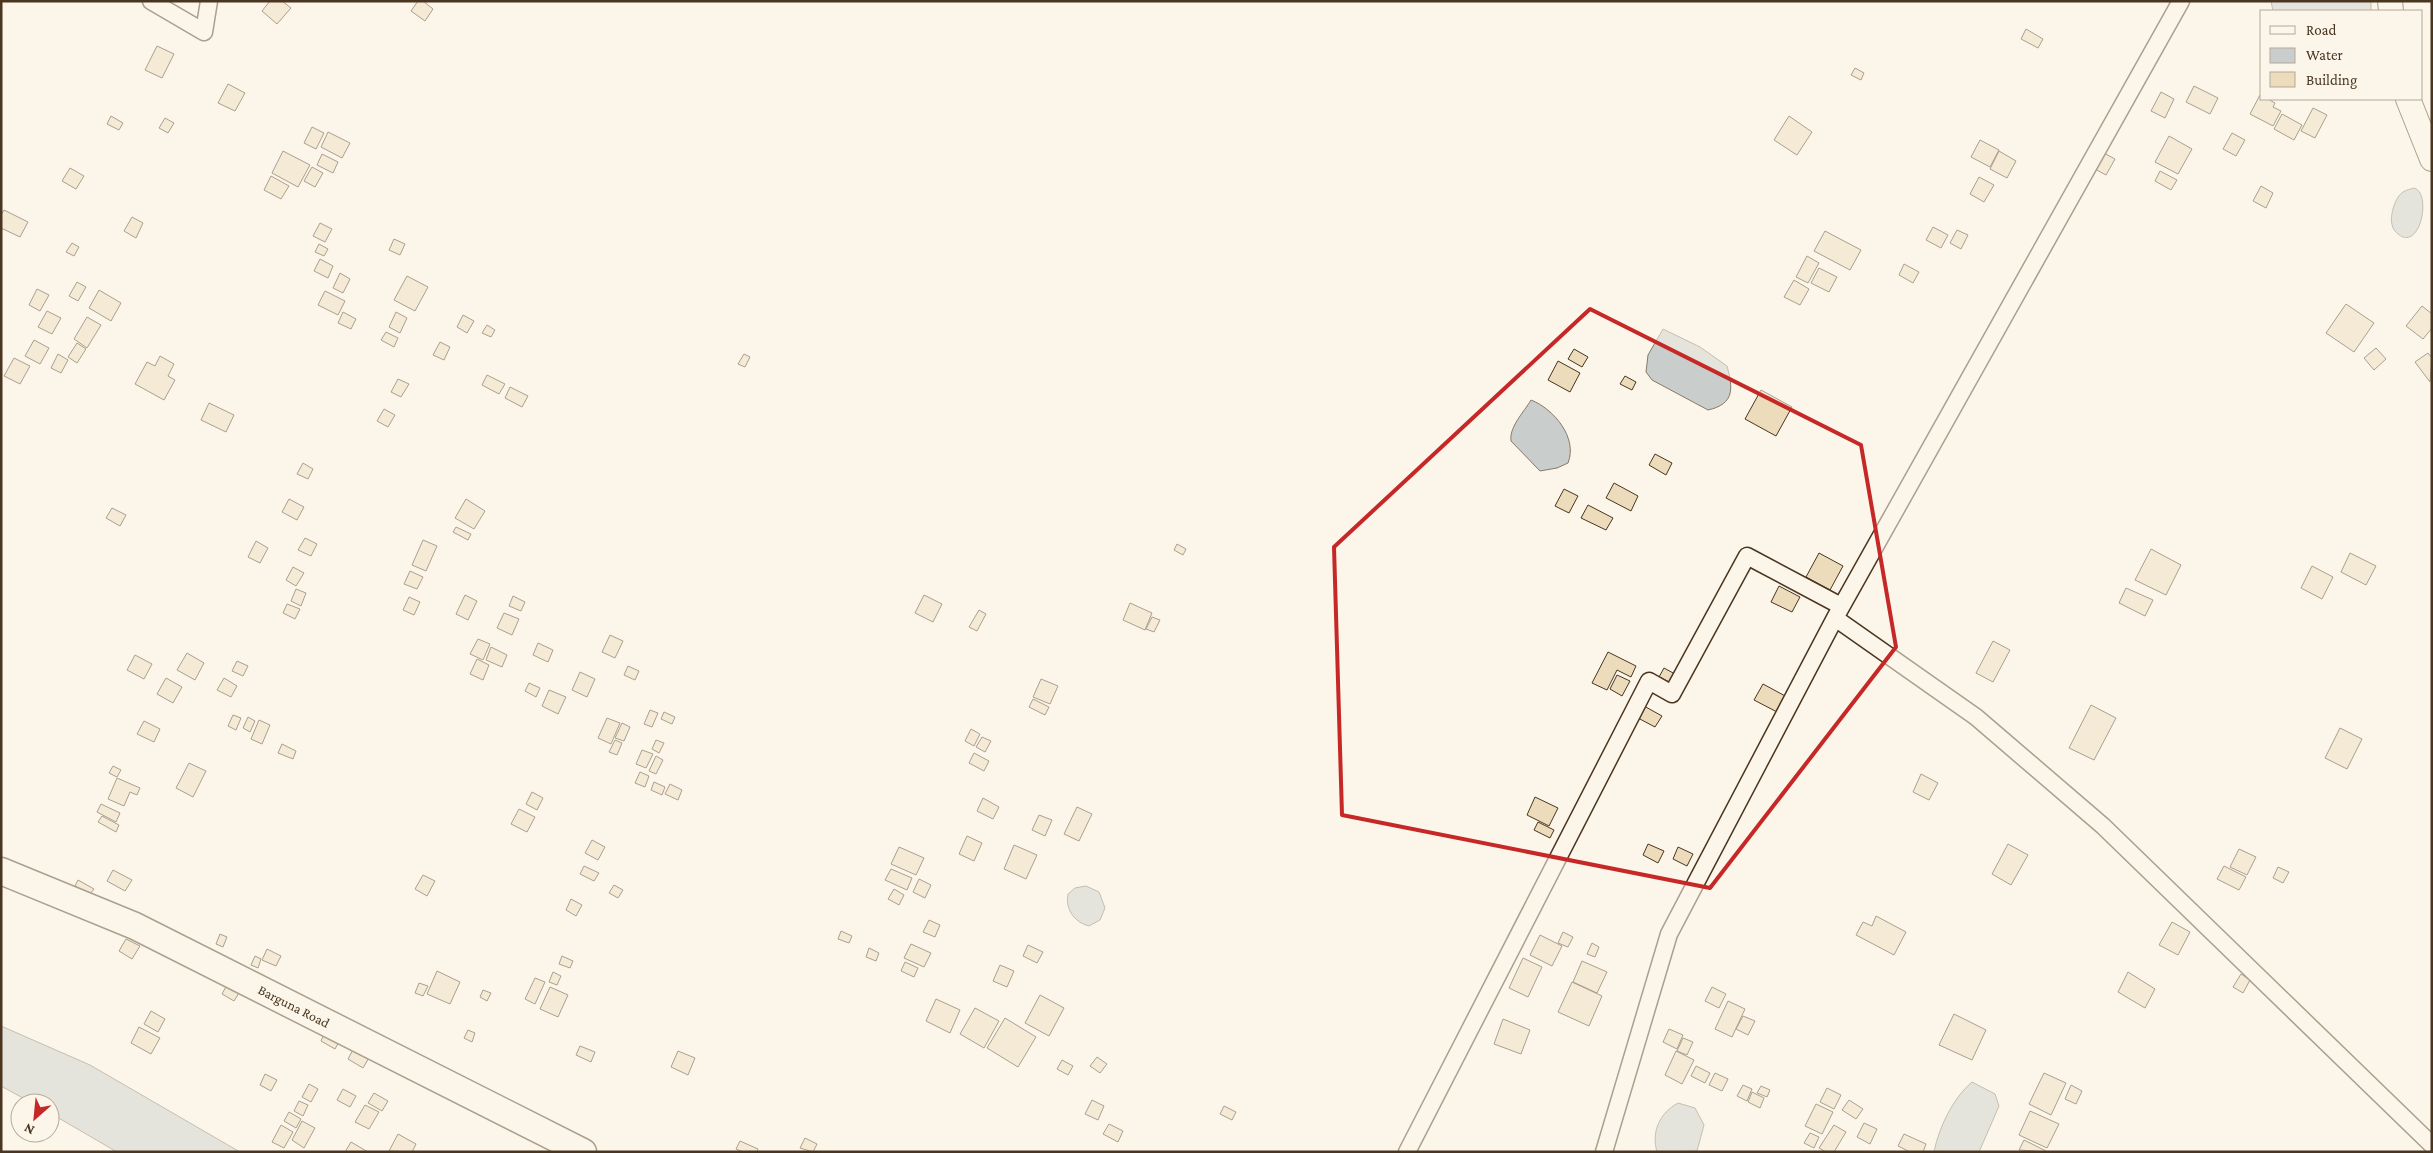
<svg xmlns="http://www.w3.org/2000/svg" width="2433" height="1153" viewBox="0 0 2433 1153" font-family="'Crimson Pro',serif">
<rect width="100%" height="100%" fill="#fbf6e9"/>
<path fill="#c9cecd" stroke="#887966" d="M 2271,1 L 2371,1 L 2371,11 L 2273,11 Z
M 2414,188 C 2433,193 2419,258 2395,231 C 2387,222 2394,198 2403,192 C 2406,190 2411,189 2414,188 Z
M 1663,329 L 1700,347 L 1727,366 C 1733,388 1735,404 1708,410 L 1652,380 L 1646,372 L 1648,355 Z
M 1531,400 C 1554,409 1578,438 1568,463 L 1557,468 L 1540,471 L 1511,441 C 1509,427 1524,412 1531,400 Z
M 1086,886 L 1099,892 L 1105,908 L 1100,920 L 1089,926 C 1074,922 1065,909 1068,894 L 1075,888 Z
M 1,1026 L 90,1065 L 240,1152 L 117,1152 L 50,1113 L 50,1103 L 32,1103 L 1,1086 Z
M 1972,1082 L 1995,1094 L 1999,1106 L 1979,1152 L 1934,1152 C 1939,1127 1953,1098 1972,1082 Z
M 1678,1103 L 1695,1108 L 1704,1125 L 1697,1151 L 1657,1152 C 1651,1131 1660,1113 1678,1103 Z"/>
<path fill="#ecdcbc" stroke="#4a3520" d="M 270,1 L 282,1 L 291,8 L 277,24 L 262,11 Z
M 418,1 L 423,1 L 433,9 L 425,21 L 411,11 Z
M 2026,29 L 2043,39 L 2038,48 L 2021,39 Z
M 157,46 L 174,54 L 162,78 L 145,70 Z
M 1855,68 L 1864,73 L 1861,80 L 1851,75 Z
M 228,84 L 245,93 L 235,111 L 218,103 Z
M 2194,86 L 2218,98 L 2210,114 L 2186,102 Z
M 2161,92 L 2174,99 L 2165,118 L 2151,111 Z
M 2260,95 L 2262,99 L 2268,99 L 2275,103 L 2273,107 L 2281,111 L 2273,126 L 2250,114 Z
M 2313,108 L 2327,115 L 2315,138 L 2301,131 Z
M 2282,114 L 2302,125 L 2294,140 L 2274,129 Z
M 111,116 L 123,123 L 119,130 L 107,124 Z
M 1789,116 L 1812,132 L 1797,155 L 1774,140 Z
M 165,118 L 174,123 L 168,133 L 159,128 Z
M 312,127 L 324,133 L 316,149 L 304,143 Z
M 328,132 L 350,143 L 342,158 L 321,147 Z
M 2232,133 L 2245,140 L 2236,156 L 2223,149 Z
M 2169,136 L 2192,149 L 2178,174 L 2155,162 Z
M 1980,140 L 1999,150 L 1990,167 L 1971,157 Z
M 283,151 L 310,165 L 298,187 L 272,173 Z
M 1999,151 L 2016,161 L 2007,178 L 1990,169 Z
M 2102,152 L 2115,159 L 2106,175 L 2093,168 Z
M 322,154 L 338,162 L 333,173 L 317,165 Z
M 312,167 L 323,173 L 315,187 L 304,181 Z
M 70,168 L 84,176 L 76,189 L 62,181 Z
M 2160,171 L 2177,180 L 2171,190 L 2155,181 Z
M 271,176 L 289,186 L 281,199 L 264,190 Z
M 1979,177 L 1994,185 L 1984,202 L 1970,194 Z
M 2261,186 L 2273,193 L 2266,208 L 2253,201 Z
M 4,210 L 28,222 L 20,237 L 1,228 L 1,215 Z
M 132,217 L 143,223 L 136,238 L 124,231 Z
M 320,223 L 332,229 L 325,242 L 313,236 Z
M 1933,227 L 1948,235 L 1941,248 L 1926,240 Z
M 1957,230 L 1968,235 L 1961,249 L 1950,243 Z
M 1825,231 L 1861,250 L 1850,270 L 1814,251 Z
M 394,239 L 405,244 L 400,255 L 389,250 Z
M 72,243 L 79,247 L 74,256 L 66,252 Z
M 319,244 L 328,249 L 324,256 L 315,252 Z
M 1807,256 L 1819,263 L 1808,283 L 1796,277 Z
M 320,259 L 333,266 L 328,278 L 314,271 Z
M 1904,264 L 1919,272 L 1913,283 L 1899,275 Z
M 1819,268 L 1837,277 L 1829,292 L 1811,283 Z
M 340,273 L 350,279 L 343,293 L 333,288 Z
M 407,276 L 428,287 L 415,311 L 394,300 Z
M 1794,280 L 1809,289 L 1800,305 L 1784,297 Z
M 77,282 L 86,287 L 78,301 L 69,296 Z
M 37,289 L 49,295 L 40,311 L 29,305 Z
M 99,290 L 121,303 L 111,321 L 89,308 Z
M 325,291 L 345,301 L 338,315 L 318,305 Z
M 2346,304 L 2374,323 L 2354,352 L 2326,333 Z
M 2422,306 L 2432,314 L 2432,328 L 2423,339 L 2406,326 Z
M 47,311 L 61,318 L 52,334 L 38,327 Z
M 343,312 L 356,319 L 351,329 L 338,323 Z
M 396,312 L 407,318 L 400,333 L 389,327 Z
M 463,315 L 474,321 L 467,333 L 457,327 Z
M 87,317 L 101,325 L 87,348 L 74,339 Z
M 487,325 L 495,330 L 491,337 L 482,333 Z
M 386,332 L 398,338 L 394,347 L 381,340 Z
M 34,340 L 49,348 L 40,364 L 25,356 Z
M 440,342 L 450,347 L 444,360 L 433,355 Z
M 77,343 L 86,349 L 77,363 L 68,357 Z
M 2376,348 L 2386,359 L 2374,370 L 2364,358 Z
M 1574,349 L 1588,357 L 1582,367 L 1568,359 Z
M 2428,353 L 2432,358 L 2430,382 L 2415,362 Z
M 58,354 L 68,360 L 61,373 L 51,368 Z
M 744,354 L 750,357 L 745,367 L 738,364 Z
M 160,356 L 174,364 L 168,376 L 175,380 L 164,400 L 135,384 L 147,362 L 155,366 Z
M 14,358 L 30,366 L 20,384 L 4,376 Z
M 1558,361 L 1580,373 L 1570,392 L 1548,380 Z
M 487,375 L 505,384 L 499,394 L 482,385 Z
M 1625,376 L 1636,382 L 1632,390 L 1620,384 Z
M 398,379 L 409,384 L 401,397 L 391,392 Z
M 510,387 L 528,396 L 522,407 L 505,398 Z
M 1761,390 L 1792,407 L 1776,436 L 1745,419 Z
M 209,403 L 234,415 L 226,432 L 201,420 Z
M 384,409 L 395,415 L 388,427 L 377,421 Z
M 1655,454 L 1672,463 L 1666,475 L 1649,465 Z
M 303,463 L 313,469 L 308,479 L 297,474 Z
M 1614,483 L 1638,496 L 1631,511 L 1606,498 Z
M 1564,489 L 1578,496 L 1569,513 L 1555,506 Z
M 289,499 L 304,507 L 297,520 L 282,512 Z
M 466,499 L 485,511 L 474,529 L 455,518 Z
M 1588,505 L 1613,518 L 1606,530 L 1581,518 Z
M 112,508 L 126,515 L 120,526 L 106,518 Z
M 456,527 L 471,534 L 468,540 L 453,532 Z
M 305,538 L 317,544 L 311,556 L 298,550 Z
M 423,540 L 437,546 L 426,571 L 412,565 Z
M 256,541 L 268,548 L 260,563 L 248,557 Z
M 1177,544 L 1186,549 L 1183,555 L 1174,550 Z
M 2151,549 L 2181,565 L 2166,595 L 2135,580 Z
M 1819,553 L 1843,566 L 1830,590 L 1806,577 Z
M 2350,553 L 2376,566 L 2366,585 L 2341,572 Z
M 2312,566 L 2333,577 L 2322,599 L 2301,588 Z
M 293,567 L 304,573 L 296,586 L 286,580 Z
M 410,571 L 423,577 L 417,589 L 404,584 Z
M 1779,586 L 1800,597 L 1792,612 L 1771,602 Z
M 2126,588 L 2153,600 L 2145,616 L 2119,603 Z
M 296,589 L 306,593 L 301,606 L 291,601 Z
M 465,595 L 477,601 L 468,620 L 456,614 Z
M 924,595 L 942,604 L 933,622 L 915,613 Z
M 513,596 L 525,602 L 521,611 L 509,606 Z
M 409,597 L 420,602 L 414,615 L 403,610 Z
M 1130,603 L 1152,613 L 1145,630 L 1123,620 Z
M 287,604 L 300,609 L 295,619 L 283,613 Z
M 979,610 L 986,614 L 977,631 L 969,627 Z
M 504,613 L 519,619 L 512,635 L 497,628 Z
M 1152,617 L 1160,620 L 1154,632 L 1146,629 Z
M 610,635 L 623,641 L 615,658 L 602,652 Z
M 478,639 L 490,644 L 483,660 L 470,654 Z
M 1993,641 L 2010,650 L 1993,682 L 1976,673 Z
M 538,643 L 553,650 L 548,662 L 533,655 Z
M 491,647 L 507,655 L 502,667 L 486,660 Z
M 1608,652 L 1636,666 L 1631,677 L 1617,670 L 1607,690 L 1592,683 Z
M 187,653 L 204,663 L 195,680 L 177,670 Z
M 135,655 L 152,664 L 144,679 L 127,670 Z
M 477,659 L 489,665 L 483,680 L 470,674 Z
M 237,661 L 248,666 L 243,676 L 232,671 Z
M 628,666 L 639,671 L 635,680 L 624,675 Z
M 1664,668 L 1675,674 L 1671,683 L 1659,677 Z
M 580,672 L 595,679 L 587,697 L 572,690 Z
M 1617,675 L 1630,681 L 1622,696 L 1610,689 Z
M 166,678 L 182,687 L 173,703 L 157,694 Z
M 224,678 L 237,686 L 231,697 L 217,690 Z
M 1041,679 L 1058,686 L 1050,704 L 1033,697 Z
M 529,683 L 540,688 L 536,697 L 525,691 Z
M 1763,684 L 1787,697 L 1779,713 L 1754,700 Z
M 549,690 L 566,697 L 558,714 L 542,706 Z
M 1033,699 L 1049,707 L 1045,715 L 1029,707 Z
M 2091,705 L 2116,718 L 2094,760 L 2069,748 Z
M 1644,706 L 1662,716 L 1655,727 L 1638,718 Z
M 650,710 L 658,713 L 652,727 L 644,724 Z
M 664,712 L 675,717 L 672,724 L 661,719 Z
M 233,715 L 241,718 L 236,730 L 228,726 Z
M 248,717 L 255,721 L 250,732 L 243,728 Z
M 607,718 L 620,723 L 611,744 L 598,738 Z
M 259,720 L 270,725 L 262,744 L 251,739 Z
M 144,721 L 160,729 L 154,742 L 137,734 Z
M 622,723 L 630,727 L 624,741 L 615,738 Z
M 2340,728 L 2362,739 L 2347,769 L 2325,758 Z
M 971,729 L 980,734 L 974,746 L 965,741 Z
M 982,737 L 991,741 L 985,752 L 976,747 Z
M 615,740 L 622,743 L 617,755 L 609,752 Z
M 656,740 L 664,743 L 659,753 L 652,749 Z
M 282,744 L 296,751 L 293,759 L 278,753 Z
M 642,750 L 653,754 L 646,768 L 636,764 Z
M 974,753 L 989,761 L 984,771 L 969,763 Z
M 656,756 L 663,760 L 656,774 L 649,771 Z
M 189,763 L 206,771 L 193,797 L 176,788 Z
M 113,766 L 121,770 L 117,777 L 109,773 Z
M 640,772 L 649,776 L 645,787 L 635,783 Z
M 1921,774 L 1938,783 L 1929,800 L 1913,792 Z
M 117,778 L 140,788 L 137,795 L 130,792 L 124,806 L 108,799 Z
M 654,782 L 665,787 L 662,795 L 651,790 Z
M 670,784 L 682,790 L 678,800 L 665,794 Z
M 532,792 L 543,798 L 537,810 L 526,804 Z
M 1535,797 L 1558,808 L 1549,826 L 1527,815 Z
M 983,798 L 999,807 L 993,819 L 977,811 Z
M 101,804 L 120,813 L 116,822 L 97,812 Z
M 1077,807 L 1092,814 L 1079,841 L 1064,834 Z
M 519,809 L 535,817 L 527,832 L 511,824 Z
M 1039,815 L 1052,820 L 1045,836 L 1032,830 Z
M 102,816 L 119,825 L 116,832 L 98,822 Z
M 1538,822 L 1554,830 L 1550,838 L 1534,830 Z
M 967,836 L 982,843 L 974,861 L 959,854 Z
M 592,840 L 605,847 L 598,860 L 585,853 Z
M 1648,844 L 1664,851 L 1658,863 L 1643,855 Z
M 2008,844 L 2028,855 L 2011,885 L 1992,874 Z
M 1014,845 L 1037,855 L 1026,879 L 1004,869 Z
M 899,847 L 924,858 L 916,875 L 891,864 Z
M 1678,847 L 1693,854 L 1687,866 L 1673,859 Z
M 2239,849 L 2256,857 L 2247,875 L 2230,867 Z
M 584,866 L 599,873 L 594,881 L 580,874 Z
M 2224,866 L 2246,877 L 2239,890 L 2217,879 Z
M 2278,867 L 2289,872 L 2283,883 L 2273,878 Z
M 891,869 L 912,878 L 907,890 L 885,880 Z
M 113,870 L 132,880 L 125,891 L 107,881 Z
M 423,875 L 435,881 L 427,896 L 415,889 Z
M 919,879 L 931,885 L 925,898 L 913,892 Z
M 78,880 L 94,889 L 90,894 L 75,886 Z
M 614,885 L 623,890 L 618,898 L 609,893 Z
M 894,889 L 904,895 L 899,905 L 888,899 Z
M 571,899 L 582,905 L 576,916 L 566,910 Z
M 1876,916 L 1906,932 L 1894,955 L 1856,935 L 1863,922 L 1872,926 Z
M 929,920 L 940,925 L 935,937 L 923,932 Z
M 2172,922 L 2190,932 L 2178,955 L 2159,945 Z
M 841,931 L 852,936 L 849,943 L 838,939 Z
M 1563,932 L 1573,937 L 1568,947 L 1558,943 Z
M 220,934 L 227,937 L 223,947 L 216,944 Z
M 1540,935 L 1562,946 L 1552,966 L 1530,955 Z
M 126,939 L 140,946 L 132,959 L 119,951 Z
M 1592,943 L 1599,947 L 1595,957 L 1587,954 Z
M 911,944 L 931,953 L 924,967 L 904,958 Z
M 1028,945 L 1043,952 L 1037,963 L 1023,956 Z
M 869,948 L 879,953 L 876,961 L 866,957 Z
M 267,949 L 281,956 L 276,966 L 262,960 Z
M 255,956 L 261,959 L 258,968 L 251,965 Z
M 562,956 L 573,961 L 570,968 L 559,964 Z
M 1523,958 L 1542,967 L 1528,997 L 1509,988 Z
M 1582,961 L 1607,972 L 1597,993 L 1573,982 Z
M 905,962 L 918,968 L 914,977 L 901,971 Z
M 1000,965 L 1014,971 L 1007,987 L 993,981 Z
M 437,971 L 460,982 L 450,1004 L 427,994 Z
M 553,972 L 561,976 L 557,985 L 549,982 Z
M 2128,972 L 2155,989 L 2145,1008 L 2118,992 Z
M 2241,974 L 2250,980 L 2243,993 L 2233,987 Z
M 535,978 L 545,982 L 535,1004 L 525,999 Z
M 229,981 L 242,988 L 234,1001 L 222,994 Z
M 1572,982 L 1602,996 L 1589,1026 L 1558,1012 Z
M 419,983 L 428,986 L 423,996 L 415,993 Z
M 550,987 L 568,995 L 558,1017 L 540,1009 Z
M 1712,987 L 1726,994 L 1719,1008 L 1705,1001 Z
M 483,990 L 491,993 L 487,1001 L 480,997 Z
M 1040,995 L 1064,1008 L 1049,1036 L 1025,1023 Z
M 936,999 L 960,1010 L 950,1033 L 926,1021 Z
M 1728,1001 L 1745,1009 L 1732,1037 L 1715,1029 Z
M 975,1008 L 999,1021 L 984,1048 L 960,1034 Z
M 151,1011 L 165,1019 L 158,1032 L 144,1024 Z
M 1954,1014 L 1986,1030 L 1972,1060 L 1939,1045 Z
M 1743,1016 L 1755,1021 L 1748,1035 L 1736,1029 Z
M 1005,1018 L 1036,1037 L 1018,1067 L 987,1048 Z
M 1503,1019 L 1530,1030 L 1521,1054 L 1494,1044 Z
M 139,1027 L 160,1038 L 151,1054 L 131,1043 Z
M 1669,1029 L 1683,1035 L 1677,1049 L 1663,1042 Z
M 326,1030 L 341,1038 L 335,1049 L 321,1041 Z
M 468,1030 L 475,1033 L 472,1042 L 464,1038 Z
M 1683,1038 L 1693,1042 L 1687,1055 L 1677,1051 Z
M 580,1046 L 595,1052 L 591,1062 L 576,1055 Z
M 354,1048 L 370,1056 L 363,1068 L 348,1059 Z
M 678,1051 L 695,1058 L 688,1075 L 671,1067 Z
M 1676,1051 L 1694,1060 L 1682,1084 L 1665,1075 Z
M 1097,1057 L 1107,1064 L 1100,1073 L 1090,1066 Z
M 1062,1060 L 1073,1066 L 1068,1075 L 1057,1069 Z
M 1696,1066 L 1710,1073 L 1705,1083 L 1691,1076 Z
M 1715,1073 L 1728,1079 L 1722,1091 L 1709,1085 Z
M 2044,1073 L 2066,1083 L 2051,1115 L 2029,1104 Z
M 265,1074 L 277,1080 L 271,1091 L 260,1085 Z
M 309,1084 L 318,1089 L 311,1102 L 302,1097 Z
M 1743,1085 L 1752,1089 L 1747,1101 L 1737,1096 Z
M 2071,1085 L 2082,1091 L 2076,1104 L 2065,1099 Z
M 1761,1086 L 1770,1090 L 1767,1097 L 1757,1093 Z
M 1827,1088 L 1841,1095 L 1834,1109 L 1820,1102 Z
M 343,1089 L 356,1096 L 350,1107 L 337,1100 Z
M 1752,1092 L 1764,1098 L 1760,1108 L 1748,1102 Z
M 374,1093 L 388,1101 L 382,1111 L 368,1103 Z
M 1092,1100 L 1104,1106 L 1098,1120 L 1085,1114 Z
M 1849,1100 L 1863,1109 L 1856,1119 L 1842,1110 Z
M 299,1101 L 308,1105 L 303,1116 L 294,1111 Z
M 1816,1104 L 1833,1112 L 1822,1134 L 1805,1126 Z
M 365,1105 L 379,1112 L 369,1129 L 355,1122 Z
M 1224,1106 L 1236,1112 L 1232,1120 L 1220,1114 Z
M 2030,1111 L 2059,1124 L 2047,1148 L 2019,1135 Z
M 289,1112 L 301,1119 L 296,1128 L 284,1121 Z
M 302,1121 L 315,1128 L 304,1148 L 292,1140 Z
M 1864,1123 L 1877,1129 L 1870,1144 L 1857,1137 Z
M 1109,1124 L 1123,1131 L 1118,1142 L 1103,1134 Z
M 281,1125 L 293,1132 L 284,1148 L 272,1142 Z
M 1834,1125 L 1846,1132 L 1834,1152 L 1826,1152 L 1819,1148 Z
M 1810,1133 L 1819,1137 L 1814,1148 L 1804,1143 Z
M 398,1134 L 416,1144 L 412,1152 L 389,1151 Z
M 1904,1134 L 1926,1144 L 1923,1152 L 1910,1152 L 1898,1146 Z
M 805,1138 L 817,1144 L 813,1152 L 800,1148 Z
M 2024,1140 L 2046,1151 L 2046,1152 L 2019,1150 Z
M 740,1141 L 758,1149 L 757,1152 L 743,1152 L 736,1149 Z
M 351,1142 L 368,1152 L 345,1152 Z"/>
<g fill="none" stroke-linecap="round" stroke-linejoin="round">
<g stroke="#4a3520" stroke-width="19">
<path id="street" d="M 151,1 L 204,32 L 209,1
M 1835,618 L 1976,717 L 2103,826 L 2432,1145
M 1407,1152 L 1649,681 L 1672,694 L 1747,556 L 1841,606
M 1604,1152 L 1669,934 L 1835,618 L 2181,1"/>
</g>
<g stroke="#4a3520" stroke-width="26">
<path id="secondary" d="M 2390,1 L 2391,11
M 2408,99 L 2432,159"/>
</g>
<g stroke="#4a3520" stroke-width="29">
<path id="primary" d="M 1,871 L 135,926 L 583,1152"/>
</g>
<use href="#street" stroke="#fbf6e9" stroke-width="16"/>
<use href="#secondary" stroke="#fbf6e9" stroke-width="24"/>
<use href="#primary" stroke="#fbf6e9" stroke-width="26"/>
</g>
<path d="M0 0H2433V1153H0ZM 1590,309 L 1861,445 L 1896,647 L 1710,888 L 1342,815 L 1334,547 Z" fill="#fbf6e9" fill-opacity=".55" fill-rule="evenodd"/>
<path fill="none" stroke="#c62828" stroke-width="4" stroke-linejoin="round" d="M 1590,309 L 1861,445 L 1896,647 L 1710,888 L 1342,815 L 1334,547 Z"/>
<g text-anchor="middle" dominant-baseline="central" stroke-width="4" stroke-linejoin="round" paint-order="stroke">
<g font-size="14" fill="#4a3520" stroke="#fbf6e9">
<text transform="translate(294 1006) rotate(27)">Barguna Road</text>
</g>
</g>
<rect width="2433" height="1153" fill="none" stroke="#4a3520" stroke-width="5"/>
<rect x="2260" y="10" width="162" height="90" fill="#fbf6e9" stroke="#b4a999"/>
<rect x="2270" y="26" width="25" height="8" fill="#fbf6e9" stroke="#b4a999"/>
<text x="2306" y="35" font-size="15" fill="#4a3520">Road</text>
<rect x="2270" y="48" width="25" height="15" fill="#c9cecd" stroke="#b4a999"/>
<text x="2306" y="60" font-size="15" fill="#4a3520">Water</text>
<rect x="2270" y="72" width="25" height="15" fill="#ecdcbc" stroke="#b4a999"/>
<text x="2306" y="85" font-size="15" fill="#4a3520">Building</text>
<g transform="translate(35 1118) rotate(207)"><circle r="24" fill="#fbf6e9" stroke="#b4a999"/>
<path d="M0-4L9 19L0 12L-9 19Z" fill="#c62828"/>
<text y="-8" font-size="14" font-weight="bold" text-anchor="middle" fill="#4a3520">N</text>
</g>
</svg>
